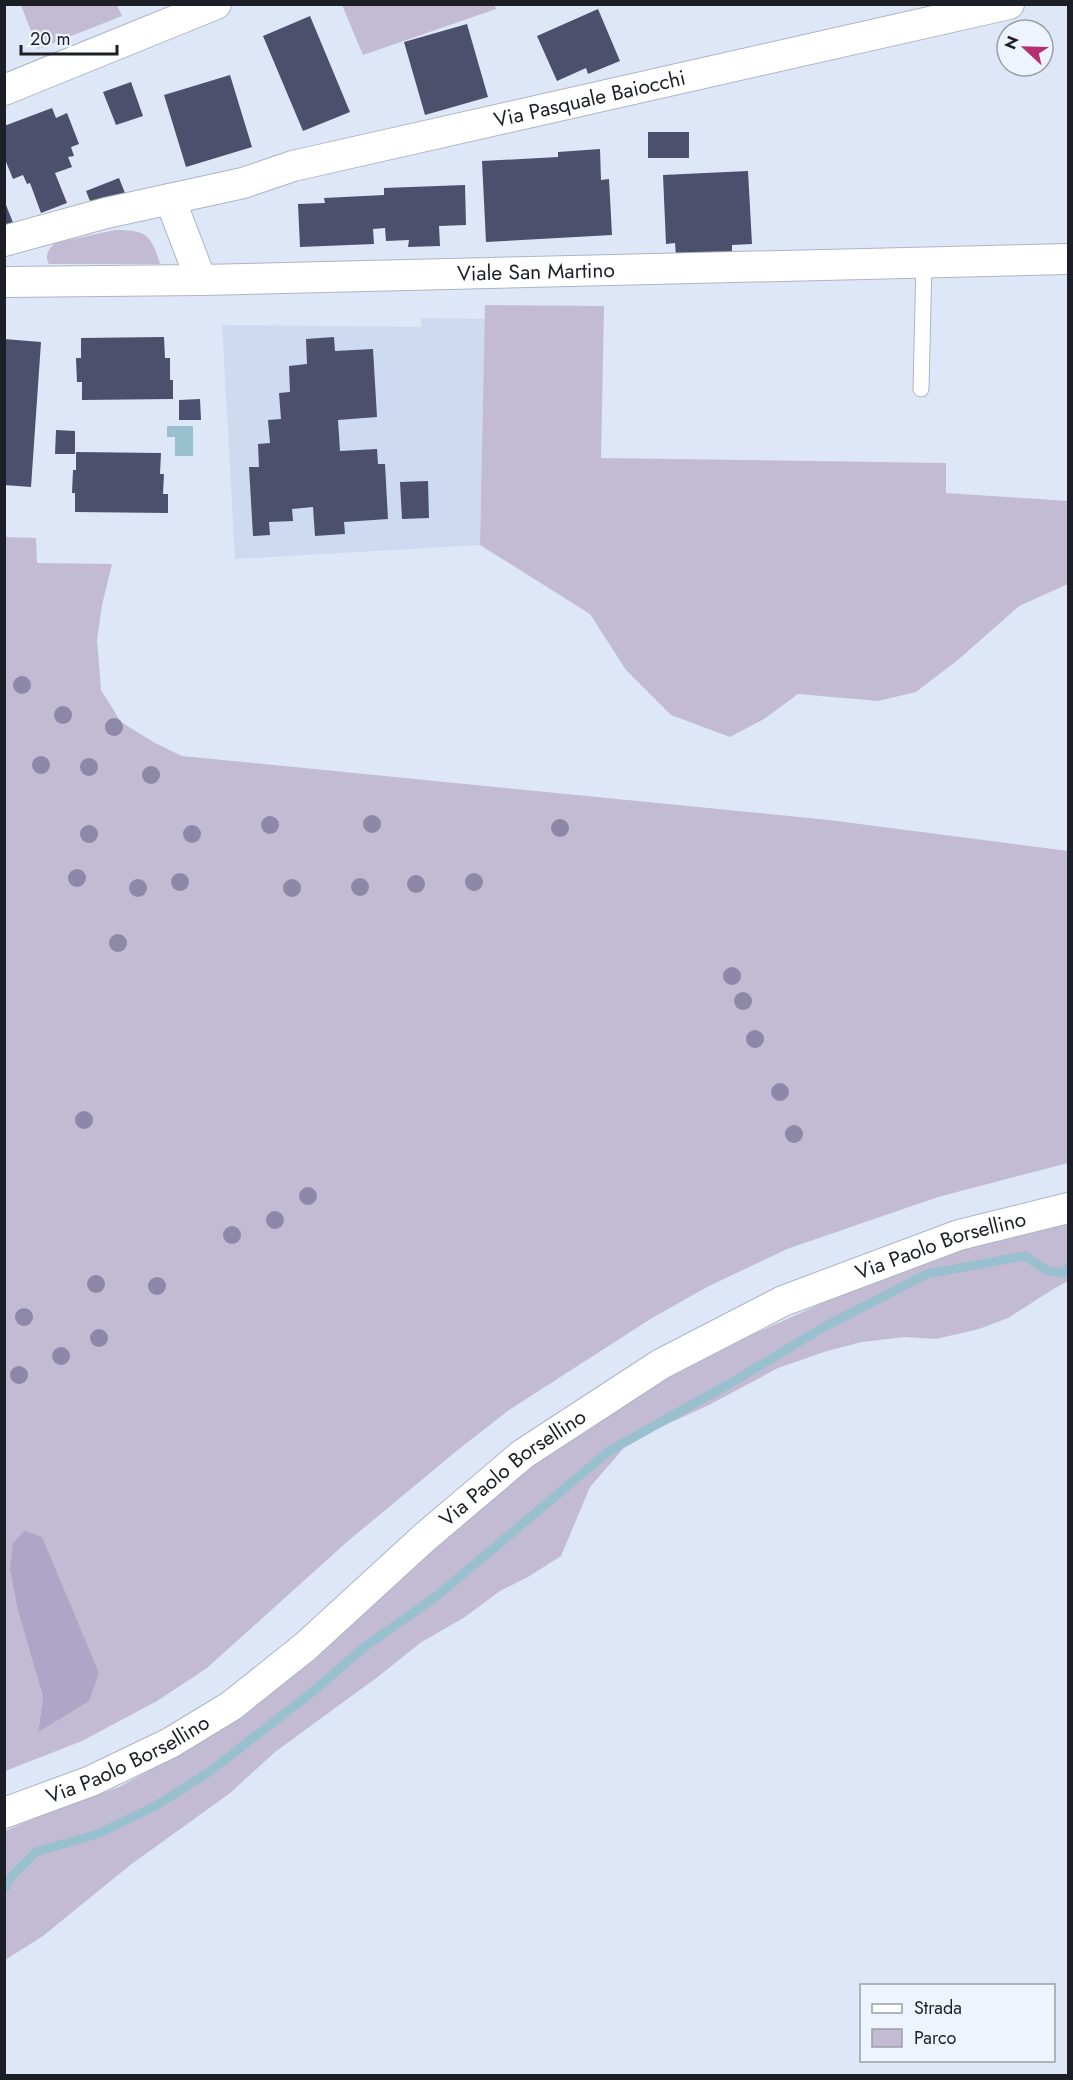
<svg xmlns="http://www.w3.org/2000/svg" width="1073" height="2080" viewBox="0 0 1073 2080" font-family="Jost,sans-serif">
<rect width="100%" height="100%" fill="#dee7f7"/>
<path fill="#cddaf0" d="M 421,318 L 485,319 L 480,545 L 235,559 L 222,325 L 421,327 Z"/>
<path fill="#c2bbd3" fill-rule="evenodd" d="M 494,4 L 496,9 L 363,55 L 342,5 Z
M 21,5 L 117,5 L 122,16 L 38,49 Z
M 115,230 C 146,230 151,234 160,264 L 49,264 C 44,255 49,249 55,243 Z
M 485,305 L 604,306 L 601,458 L 946,463 L 946,493 L 1068,501 L 1068,584 L 1019,606 L 959,659 L 916,692 L 878,701 L 798,694 L 764,719 L 730,737 L 671,715 L 626,670 L 590,614 L 480,545 Z
M 5,537 L 36,538 L 37,563 L 112,564 L 102,605 L 97,640 L 101,690 L 121,722 L 155,743 L 182,756 L 829,820 L 1068,851 L 1068,1163 L 938,1197 L 787,1249 L 707,1287 L 652,1318 L 509,1410 L 459,1449 L 348,1541 L 207,1668 L 157,1701 L 82,1741 L 5,1771 ZM 10,1569 L 87,1648 L 99,1673 L 38,1731 L 43,1697 L 17,1608 Z
M 1068,1223 L 1068,1281 L 1055,1288 L 1008,1318 L 979,1329 L 936,1339 L 905,1337 L 862,1342 L 827,1351 L 778,1368 L 709,1405 L 630,1441 L 590,1487 L 561,1556 L 528,1577 L 500,1591 L 465,1617 L 420,1643 L 379,1676 L 275,1752 L 230,1793 L 129,1866 L 43,1936 L 5,1960 L 5,1831 L 52,1811 L 119,1787 L 194,1746 L 266,1691 L 505,1487 L 575,1435 L 664,1380 L 749,1336 L 912,1263 L 1024,1231 Z"/>
<path fill="#afa5c6" d="M 24,1531 L 42,1537 L 99,1673 L 89,1701 L 38,1732 L 43,1697 L 17,1608 L 10,1569 L 13,1543 Z"/>
<path fill="#98c0cf" d="M 167,426 L 193,426 L 193,456 L 175,456 L 175,437 L 167,437 Z"/>
<g fill="none" stroke-linecap="round" stroke-linejoin="round">
<path stroke="#98c0cf" stroke-width="9" d="M 4,1890 L 9,1879 L 36,1852 L 100,1833 L 157,1805 L 209,1772 L 316,1689 L 363,1648 L 438,1595 L 609,1451 L 729,1384 L 822,1328 L 927,1274 L 1025,1256 L 1048,1271 L 1062,1273 L 1068,1268"/>
</g>
<path fill="#4c506c" d="M 598,9 L 620,61 L 588,74 L 586,68 L 557,81 L 537,36 Z
M 310,16 L 350,112 L 303,131 L 263,36 Z
M 467,24 L 488,97 L 425,115 L 404,42 Z
M 230,75 L 252,147 L 186,167 L 164,95 Z
M 131,82 L 143,116 L 116,125 L 103,92 Z
M 52,108 L 56,118 L 67,113 L 79,144 L 71,147 L 74,156 L 68,157 L 72,167 L 55,173 L 67,203 L 41,213 L 30,183 L 27,184 L 23,175 L 13,179 L 4,157 L 4,126 Z
M 648,132 L 689,132 L 689,158 L 648,158 Z
M 600,149 L 601,180 L 609,179 L 612,235 L 486,242 L 482,161 L 558,157 L 558,152 Z
M 748,171 L 752,244 L 732,245 L 732,253 L 676,256 L 675,243 L 666,244 L 663,175 Z
M 119,178 L 125,193 L 92,206 L 86,191 Z
M 465,185 L 466,225 L 439,226 L 440,246 L 408,247 L 409,240 L 386,241 L 385,228 L 373,229 L 374,244 L 300,247 L 298,204 L 325,203 L 324,198 L 384,195 L 384,188 Z
M 4,200 L 14,225 L 4,227 Z
M 164,337 L 165,358 L 170,358 L 170,380 L 173,380 L 173,399 L 82,400 L 82,382 L 77,382 L 76,358 L 81,358 L 81,338 Z
M 334,337 L 335,351 L 373,349 L 377,417 L 338,420 L 340,451 L 377,449 L 378,464 L 385,464 L 388,519 L 344,522 L 345,534 L 315,536 L 313,507 L 292,509 L 293,521 L 269,522 L 270,535 L 253,536 L 249,467 L 259,467 L 258,444 L 270,443 L 268,420 L 281,419 L 279,393 L 290,392 L 289,366 L 307,364 L 306,339 Z
M 4,339 L 41,342 L 31,487 L 4,485 Z
M 200,399 L 201,420 L 179,420 L 179,400 Z
M 56,430 L 75,431 L 75,454 L 55,454 Z
M 76,452 L 161,453 L 160,474 L 164,474 L 163,494 L 168,494 L 168,513 L 75,512 L 75,493 L 72,493 L 73,470 L 76,470 Z
M 428,481 L 429,518 L 402,519 L 400,482 Z"/>
<g fill="none" stroke-linecap="round" stroke-linejoin="round">
<g stroke="#acb5c4" stroke-width="17">
<path id="service" d="M 921,389 L 924,263"/>
</g>
<g stroke="#acb5c4" stroke-width="32">
<g id="minor">
<path d="M 4,90 L 216,4"/>
<path d="M 170,199 L 201,280"/>
<path id="s1" d="M 4,241 L 106,213 L 243,183 L 293,166 L 1009,4"/>
<path id="s2" d="M 4,282 L 201,280 L 1068,259"/>
<path id="s3" d="M 4,1813 L 91,1781 L 170,1743 L 231,1706 L 305,1647 L 425,1537 L 523,1454 L 661,1364 L 783,1301 L 959,1235 L 1068,1208"/>
</g>
</g>
<use href="#service" stroke="#fff" stroke-width="15"/>
<use href="#minor" stroke="#fff" stroke-width="30"/>
</g>
<g fill="#8d88a8">
<circle cx="22" cy="685" r="9"/>
<circle cx="63" cy="715" r="9"/>
<circle cx="114" cy="727" r="9"/>
<circle cx="41" cy="765" r="9"/>
<circle cx="89" cy="767" r="9"/>
<circle cx="151" cy="775" r="9"/>
<circle cx="372" cy="824" r="9"/>
<circle cx="270" cy="825" r="9"/>
<circle cx="560" cy="828" r="9"/>
<circle cx="89" cy="834" r="9"/>
<circle cx="192" cy="834" r="9"/>
<circle cx="77" cy="878" r="9"/>
<circle cx="180" cy="882" r="9"/>
<circle cx="474" cy="882" r="9"/>
<circle cx="416" cy="884" r="9"/>
<circle cx="360" cy="887" r="9"/>
<circle cx="138" cy="888" r="9"/>
<circle cx="292" cy="888" r="9"/>
<circle cx="118" cy="943" r="9"/>
<circle cx="732" cy="976" r="9"/>
<circle cx="743" cy="1001" r="9"/>
<circle cx="755" cy="1039" r="9"/>
<circle cx="780" cy="1092" r="9"/>
<circle cx="84" cy="1120" r="9"/>
<circle cx="794" cy="1134" r="9"/>
<circle cx="308" cy="1196" r="9"/>
<circle cx="275" cy="1220" r="9"/>
<circle cx="232" cy="1235" r="9"/>
<circle cx="96" cy="1284" r="9"/>
<circle cx="157" cy="1286" r="9"/>
<circle cx="24" cy="1317" r="9"/>
<circle cx="99" cy="1338" r="9"/>
<circle cx="61" cy="1356" r="9"/>
<circle cx="19" cy="1375" r="9"/>
</g>
<g text-anchor="middle" dominant-baseline="central" stroke-width="6" stroke-linejoin="round" paint-order="stroke">
<g font-size="21" fill="#1c1f25" stroke="#eef4fe">
<text stroke="none"><textPath href="#s1" startOffset="603">Via Pasquale Baiocchi</textPath></text>
<text stroke="none"><textPath href="#s2" startOffset="532">Viale San Martino</textPath></text>
<text stroke="none"><textPath href="#s3" startOffset="1107">Via Paolo Borsellino</textPath></text>
<text stroke="none"><textPath href="#s3" startOffset="621">Via Paolo Borsellino</textPath></text>
<text stroke="none"><textPath href="#s3" startOffset="135">Via Paolo Borsellino</textPath></text>
</g>
</g>
<rect width="1073" height="2080" fill="none" stroke="#1c1f25" stroke-width="12"/>
<rect x="860" y="1984" width="195" height="78" fill="#eef4fe" stroke="#9a9fa7" stroke-width="1.5"/>
<rect x="872" y="2004" width="30" height="9" fill="#ffffff" stroke="#9a9fa7" stroke-width="1.5"/>
<text x="914" y="2014" font-size="18" fill="#1c1f25">Strada</text>
<rect x="872" y="2029" width="30" height="18" fill="#c2bbd3" stroke="#9a9fa7" stroke-width="1.5"/>
<text x="914" y="2044" font-size="18" fill="#1c1f25">Parco</text>
<g transform="translate(1025 48) rotate(292)"><circle r="28" fill="#eef4fe" stroke="#9a9fa7" stroke-width="1.5"/>
<path d="M0-4.5L10 22L0 15L-10 22Z" fill="#b52e6f"/>
<text y="-9" font-size="16" font-weight="bold" text-anchor="middle" fill="#1c1f25">N</text>
</g>
<path d="M21 45v9h96v-9" fill="none" stroke="#1c1f25" stroke-width="3"/>
<text x="30" y="45" font-size="18" fill="#1c1f25" stroke="#eef4fe" stroke-width="4.5" paint-order="stroke">20 m</text>
</svg>
